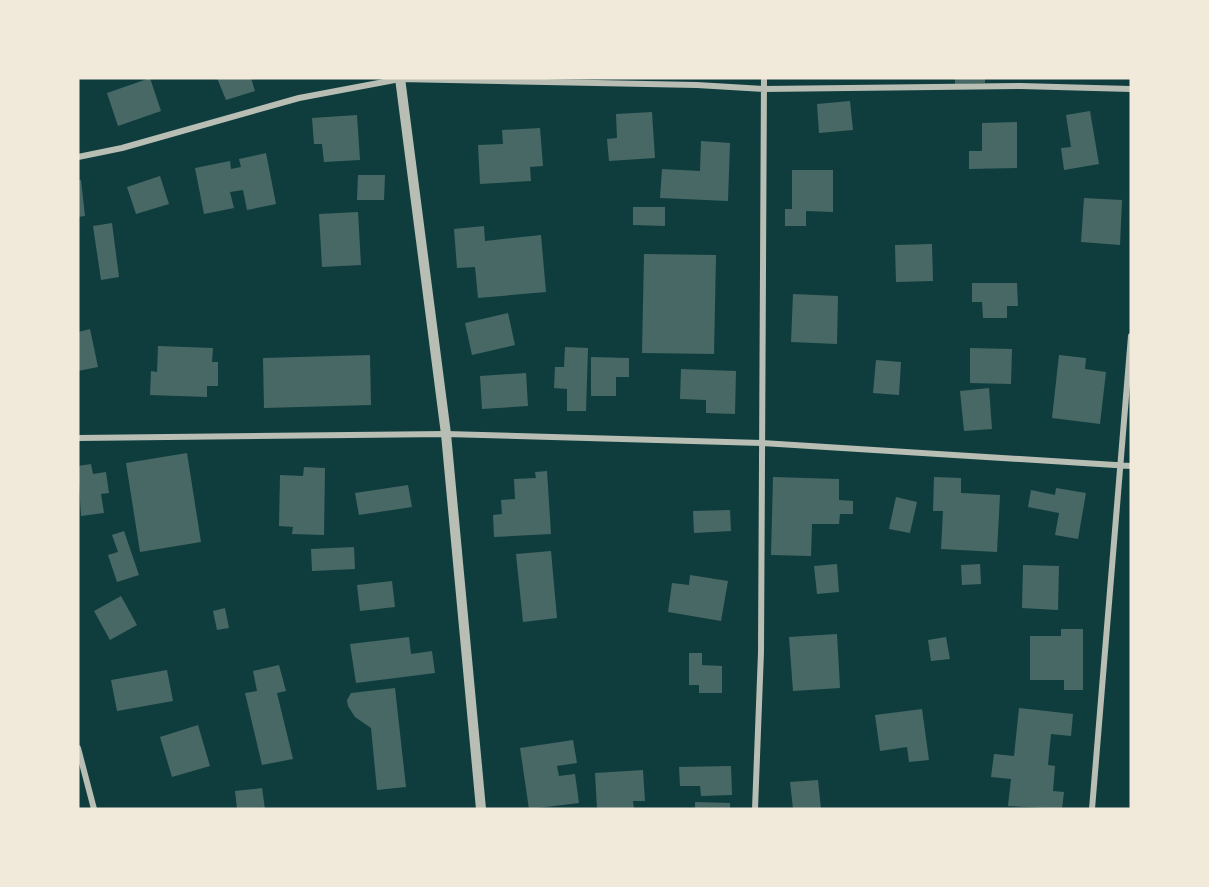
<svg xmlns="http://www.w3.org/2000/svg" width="1209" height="887" viewBox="0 0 1209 887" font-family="Roboto,sans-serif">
<rect width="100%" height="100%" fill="#0f3d3e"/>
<path fill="#486865" d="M 150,78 L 161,111 L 118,126 L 107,93 Z
M 217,78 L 251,78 L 255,91 L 226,100 Z
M 955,78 L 985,78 L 985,83 L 955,84 Z
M 850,101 L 853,130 L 819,133 L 817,104 Z
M 1090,111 L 1099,164 L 1064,170 L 1061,148 L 1071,147 L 1066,115 Z
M 652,112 L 655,158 L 609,161 L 607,139 L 617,138 L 616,114 Z
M 357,115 L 360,160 L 324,162 L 322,144 L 314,144 L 312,118 Z
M 1017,122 L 1017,168 L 969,169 L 969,151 L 982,151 L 982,123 Z
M 540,128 L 543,166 L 530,167 L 531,181 L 480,184 L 478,145 L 503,144 L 502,130 Z
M 701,141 L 730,143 L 728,201 L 660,198 L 662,169 L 700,171 Z
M 266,153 L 276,204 L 247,210 L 243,190 L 230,192 L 234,208 L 204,214 L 195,168 L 230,161 L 231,169 L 241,167 L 239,159 Z
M 792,170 L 833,170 L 833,212 L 806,211 L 806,226 L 785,226 L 785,209 L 792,209 Z
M 358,175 L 385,175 L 384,200 L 357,200 Z
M 160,176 L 169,204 L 136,214 L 127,187 Z
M 78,180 L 81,180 L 85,216 L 78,217 Z
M 1084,198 L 1122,200 L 1120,245 L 1081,242 Z
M 633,207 L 665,207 L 665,226 L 633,225 Z
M 358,212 L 361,265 L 322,267 L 319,214 Z
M 112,223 L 119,277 L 101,280 L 93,226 Z
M 484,226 L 485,241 L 541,235 L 546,292 L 478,298 L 475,267 L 457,268 L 454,229 Z
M 932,244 L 933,281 L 896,282 L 895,245 Z
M 644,254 L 716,255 L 714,354 L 642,353 Z
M 972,283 L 1017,283 L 1018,306 L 1007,306 L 1007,318 L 983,318 L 982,302 L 972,302 Z
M 793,294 L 838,296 L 837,344 L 791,342 Z
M 508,313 L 515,345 L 472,355 L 465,323 Z
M 90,329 L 98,367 L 78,371 L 78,332 Z
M 158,346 L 213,348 L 212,362 L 218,362 L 218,386 L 207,386 L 207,397 L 150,395 L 151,371 L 157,372 Z
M 565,347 L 588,348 L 586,411 L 567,411 L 567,389 L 554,388 L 555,367 L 564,367 Z
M 970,348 L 1012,349 L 1011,384 L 970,383 Z
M 370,355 L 371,405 L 264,408 L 263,358 Z
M 1059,355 L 1086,358 L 1085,369 L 1106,372 L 1100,424 L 1052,418 Z
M 591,357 L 629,358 L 629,377 L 616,377 L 616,396 L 591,396 Z
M 876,360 L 901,362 L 899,395 L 873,393 Z
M 681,369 L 736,371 L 735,414 L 706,413 L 706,400 L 680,399 Z
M 526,373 L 528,406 L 482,409 L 480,376 Z
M 989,388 L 992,429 L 964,431 L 960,391 Z
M 187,453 L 201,542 L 140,552 L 126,463 Z
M 91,464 L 93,474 L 106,472 L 109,493 L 101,494 L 104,513 L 81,516 L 78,466 Z
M 304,467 L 325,468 L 324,535 L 292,534 L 293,527 L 279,526 L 280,475 L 303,476 Z
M 547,471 L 551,534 L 494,537 L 493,515 L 502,514 L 501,500 L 515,499 L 514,479 L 536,478 L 535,472 Z
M 773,477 L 839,479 L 839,500 L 853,501 L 853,514 L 840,514 L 839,524 L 812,524 L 811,556 L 771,555 Z
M 934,477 L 961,478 L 961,493 L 1000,495 L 997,552 L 941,549 L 943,511 L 933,511 Z
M 408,485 L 412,507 L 359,515 L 355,493 Z
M 1056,488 L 1086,493 L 1078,539 L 1055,535 L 1059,513 L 1028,507 L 1031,490 L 1055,495 Z
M 896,497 L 917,502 L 910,533 L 889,529 Z
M 730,510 L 731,531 L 694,533 L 693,511 Z
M 124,531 L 139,575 L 117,582 L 108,555 L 118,552 L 112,535 Z
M 354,547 L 355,569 L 312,571 L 311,549 Z
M 551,551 L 557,618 L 523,622 L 516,554 Z
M 837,564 L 839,592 L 817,594 L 814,566 Z
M 980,564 L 981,584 L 962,585 L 961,565 Z
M 1023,565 L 1059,566 L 1058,610 L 1022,608 Z
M 690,575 L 728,581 L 721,621 L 668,612 L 672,583 L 689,585 Z
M 392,581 L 395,607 L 360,611 L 357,585 Z
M 121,596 L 137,625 L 110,640 L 94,611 Z
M 225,608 L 229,628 L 217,630 L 213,611 Z
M 1061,629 L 1083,629 L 1083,690 L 1064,690 L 1064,680 L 1030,680 L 1030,636 L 1061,636 Z
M 837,634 L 840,688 L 793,691 L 789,637 Z
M 409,637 L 411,654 L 432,651 L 435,673 L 356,683 L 350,644 Z
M 946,637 L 950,659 L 931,661 L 928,640 Z
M 689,653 L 702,653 L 702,665 L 722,666 L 722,693 L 699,693 L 699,685 L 689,685 Z
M 279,665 L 286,691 L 277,693 L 293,759 L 262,765 L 245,693 L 257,691 L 253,671 Z
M 167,670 L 173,701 L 117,711 L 111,680 Z
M 395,688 L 406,787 L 377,790 L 371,728 L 355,717 L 348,706 L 347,700 L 351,693 Z
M 1019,708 L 1073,714 L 1071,736 L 1051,734 L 1048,765 L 1055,766 L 1053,791 L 1064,792 L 1062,809 L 1008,806 L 1011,779 L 991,777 L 994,754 L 1014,756 Z
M 922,709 L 929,760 L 909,762 L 907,747 L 880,751 L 875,715 Z
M 198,725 L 210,766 L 172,777 L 160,737 Z
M 573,740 L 577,763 L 557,766 L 559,776 L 575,774 L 579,803 L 529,809 L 520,748 Z
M 731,766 L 732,795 L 701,796 L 700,786 L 680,786 L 679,767 Z
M 643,770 L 645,801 L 633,801 L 634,809 L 597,809 L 595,773 Z
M 818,780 L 821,809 L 793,809 L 790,782 Z
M 262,788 L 265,809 L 237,809 L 235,791 Z
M 695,802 L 730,803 L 730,809 L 695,809 Z"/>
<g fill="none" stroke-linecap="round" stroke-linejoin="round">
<path stroke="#b8beb3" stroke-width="6" d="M 78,157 L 122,148 L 299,98 L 400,79 L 697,85 L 764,89 L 1020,86 L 1131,89
M 78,438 L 446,434 L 762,443 L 1131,466
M 78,748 L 94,809
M 755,809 L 761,652 L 764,78
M 1092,809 L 1131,336"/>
<path stroke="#b8beb3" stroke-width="10" d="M 400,78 L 446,434 L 481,809"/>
</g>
<rect width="1209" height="887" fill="none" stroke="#f1e9da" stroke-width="159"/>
</svg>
